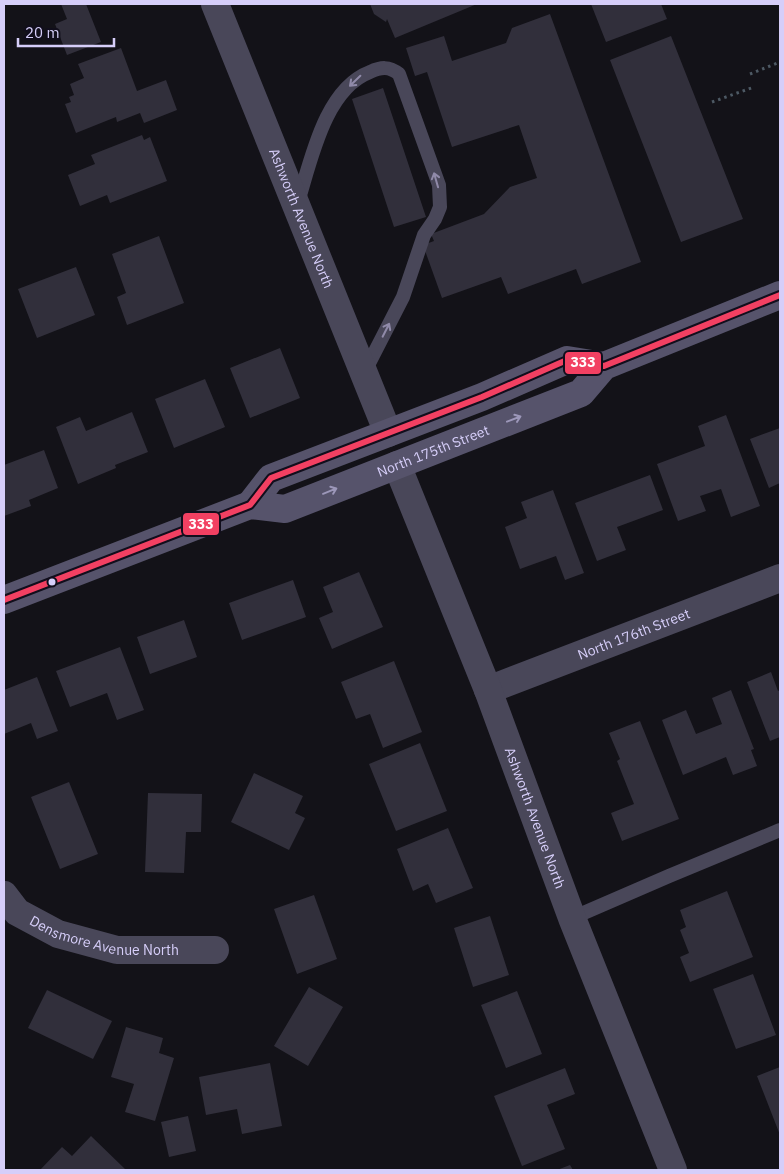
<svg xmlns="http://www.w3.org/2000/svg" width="784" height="1174" viewBox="0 0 784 1174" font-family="'IBM Plex Sans',sans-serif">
<rect width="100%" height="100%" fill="#131218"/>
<path fill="#312f3b" d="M 61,4 L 86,4 L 101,42 L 67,55 L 55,24 L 67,19 Z
M 370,4 L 477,4 L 395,38 L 387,19 L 386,22 L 374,14 Z
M 591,4 L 661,4 L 667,19 L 606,42 Z
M 550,14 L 641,262 L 582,284 L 576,269 L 508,294 L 501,277 L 442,298 L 423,245 L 434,241 L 431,234 L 484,214 L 510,187 L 537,178 L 519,125 L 452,147 L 427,72 L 415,76 L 406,48 L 444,36 L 452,61 L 506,43 L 512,28 Z
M 671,36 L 743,219 L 681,242 L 610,60 Z
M 121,48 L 137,91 L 166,80 L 177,110 L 144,123 L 140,113 L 117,122 L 116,117 L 76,133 L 65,104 L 71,102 L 69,97 L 74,95 L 70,84 L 84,78 L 78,64 Z
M 383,88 L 426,217 L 394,227 L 352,99 Z
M 142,135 L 144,140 L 150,137 L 167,181 L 110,203 L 107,195 L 80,206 L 68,175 L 95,164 L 91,155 Z
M 159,236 L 184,303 L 127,325 L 117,297 L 126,293 L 112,254 Z
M 76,267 L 95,315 L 37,338 L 18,289 Z
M 280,348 L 300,398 L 250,418 L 230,368 Z
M 205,379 L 225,427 L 174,448 L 155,399 Z
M 132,412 L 148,452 L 115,465 L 116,468 L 78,484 L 56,427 L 80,417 L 86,431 Z
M 726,415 L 760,506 L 731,517 L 721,489 L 700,496 L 706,511 L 678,521 L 657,464 L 705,446 L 698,426 Z
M 780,428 L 780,483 L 769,488 L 750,439 Z
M 44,450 L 58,488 L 29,500 L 31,506 L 4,516 L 4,465 Z
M 650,475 L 663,510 L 617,527 L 626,550 L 597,561 L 575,503 Z
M 553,490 L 584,573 L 565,580 L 556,556 L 520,569 L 505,527 L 527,518 L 521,502 Z
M 359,572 L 383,627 L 332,649 L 319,618 L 333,612 L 323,587 Z
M 293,580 L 306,617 L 242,640 L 229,603 Z
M 184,620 L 197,657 L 150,674 L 137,637 Z
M 120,647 L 144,710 L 117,720 L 107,693 L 70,707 L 56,671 Z
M 394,661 L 422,732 L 383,748 L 370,714 L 356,719 L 341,682 Z
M 771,672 L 778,691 L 780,690 L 780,737 L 770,741 L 747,682 Z
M 37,677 L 58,731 L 37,739 L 31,723 L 4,734 L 4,690 Z
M 731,690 L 754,749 L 751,750 L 757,766 L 733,775 L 726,757 L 683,775 L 662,720 L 686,710 L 696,734 L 722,724 L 712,698 Z
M 640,721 L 679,819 L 622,841 L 611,813 L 634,804 L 617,761 L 620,759 L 609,733 Z
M 420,743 L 447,811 L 396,831 L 369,764 Z
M 254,773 L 303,796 L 295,813 L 305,818 L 289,850 L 231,822 Z
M 69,782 L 98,854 L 60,869 L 31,797 Z
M 148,793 L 202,794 L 201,832 L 186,832 L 184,873 L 145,872 Z
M 448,828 L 473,888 L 436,903 L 428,884 L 413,891 L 397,849 Z
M 727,891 L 753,957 L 690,982 L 680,957 L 689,953 L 680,930 L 686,927 L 680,910 Z
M 314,895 L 337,959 L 297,974 L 274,909 Z
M 490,916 L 509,975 L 473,987 L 454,928 Z
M 753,974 L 776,1035 L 736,1049 L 713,989 Z
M 309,987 L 343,1007 L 308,1066 L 274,1046 Z
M 47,990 L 112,1021 L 93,1059 L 28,1028 Z
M 517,991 L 542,1054 L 506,1068 L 481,1005 Z
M 126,1027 L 163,1038 L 159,1053 L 174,1058 L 155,1121 L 125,1112 L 134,1084 L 111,1077 Z
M 270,1063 L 282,1126 L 242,1134 L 237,1109 L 206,1115 L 199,1077 Z
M 780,1067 L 780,1135 L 757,1076 Z
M 565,1068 L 575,1094 L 547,1105 L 565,1149 L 522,1166 L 494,1096 Z
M 188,1116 L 196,1151 L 169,1157 L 161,1122 Z
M 91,1136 L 125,1169 L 124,1170 L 40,1170 L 62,1147 L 72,1156 Z
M 570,1165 L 573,1170 L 557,1170 Z"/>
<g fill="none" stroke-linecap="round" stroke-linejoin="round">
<path stroke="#4d5964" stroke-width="3" stroke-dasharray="2.5 4" stroke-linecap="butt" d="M 750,74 L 780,62
M 712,102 L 754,87"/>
<path stroke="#494759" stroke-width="14" d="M 298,202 C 311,160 325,89 370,72 C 381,67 389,66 399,74 L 439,185 L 440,207 L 435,219 L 424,235 L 403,297 L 364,373
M 572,918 L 669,876 L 780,830"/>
<g stroke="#494759" stroke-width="28">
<path id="s1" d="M 215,4 L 388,433"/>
<path id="s2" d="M 488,690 L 780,578"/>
<path id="s3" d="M 4,895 L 17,912 L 58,934 L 117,950 L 215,950"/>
</g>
<path stroke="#494759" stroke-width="28" id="s4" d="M 397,465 L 488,690 L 572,918 L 673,1170"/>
<g stroke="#56536b" stroke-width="28">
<path d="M 250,505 L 271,478 L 482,397 L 567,360 L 604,366"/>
<path id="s5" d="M 4,600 L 250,505 L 285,509 L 581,393 L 604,366 L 780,295"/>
</g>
<g stroke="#110e1c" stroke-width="10">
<path id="bus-1" d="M 4,600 L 250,505 L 271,478 L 482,397 L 567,360 L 604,366 L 780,295"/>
</g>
<use href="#bus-1" stroke="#f24062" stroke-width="6"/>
</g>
<defs><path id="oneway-shaft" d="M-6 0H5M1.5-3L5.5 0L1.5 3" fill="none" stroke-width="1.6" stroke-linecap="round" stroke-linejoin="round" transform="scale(1.25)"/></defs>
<g stroke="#908aa9">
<use href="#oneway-shaft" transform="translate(355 81) rotate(136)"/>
<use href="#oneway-shaft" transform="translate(436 180) rotate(-106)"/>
<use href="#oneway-shaft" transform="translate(386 330) rotate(-63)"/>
</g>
<g stroke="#9c97b9">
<use href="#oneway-shaft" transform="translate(514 419) rotate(-21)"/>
<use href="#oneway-shaft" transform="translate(330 491) rotate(-22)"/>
</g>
<circle fill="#d6cef9" stroke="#110e1c" stroke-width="2" cx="52" cy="582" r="4.5"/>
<g text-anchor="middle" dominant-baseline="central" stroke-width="4" stroke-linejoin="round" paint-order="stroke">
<g font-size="14" fill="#d6cef9" stroke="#110e1c">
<text stroke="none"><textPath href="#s1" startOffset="231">Ashworth Avenue North</textPath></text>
<text stroke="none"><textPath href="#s5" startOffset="458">North 175th Street</textPath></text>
<text stroke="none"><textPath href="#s2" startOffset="156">North 176th Street</textPath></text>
<text stroke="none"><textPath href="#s4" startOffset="379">Ashworth Avenue North</textPath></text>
<text stroke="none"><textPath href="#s3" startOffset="114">Densmore Avenue North</textPath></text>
</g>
</g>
<g stroke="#110e1c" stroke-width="2">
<rect x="564" y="351" width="38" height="24" rx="5" fill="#f24062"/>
<rect x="182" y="512" width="38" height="24" rx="5" fill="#f24062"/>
</g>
<g font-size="14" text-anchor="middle" font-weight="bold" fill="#fff">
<text x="583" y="367">333</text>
<text x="201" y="529">333</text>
</g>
<rect width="784" height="1174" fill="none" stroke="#d6cef9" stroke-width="10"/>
<path d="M18 38v8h96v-8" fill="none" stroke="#d6cef9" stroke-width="2.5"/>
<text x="25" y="38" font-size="15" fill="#d6cef9" stroke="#110e1c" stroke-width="4" paint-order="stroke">20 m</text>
</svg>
